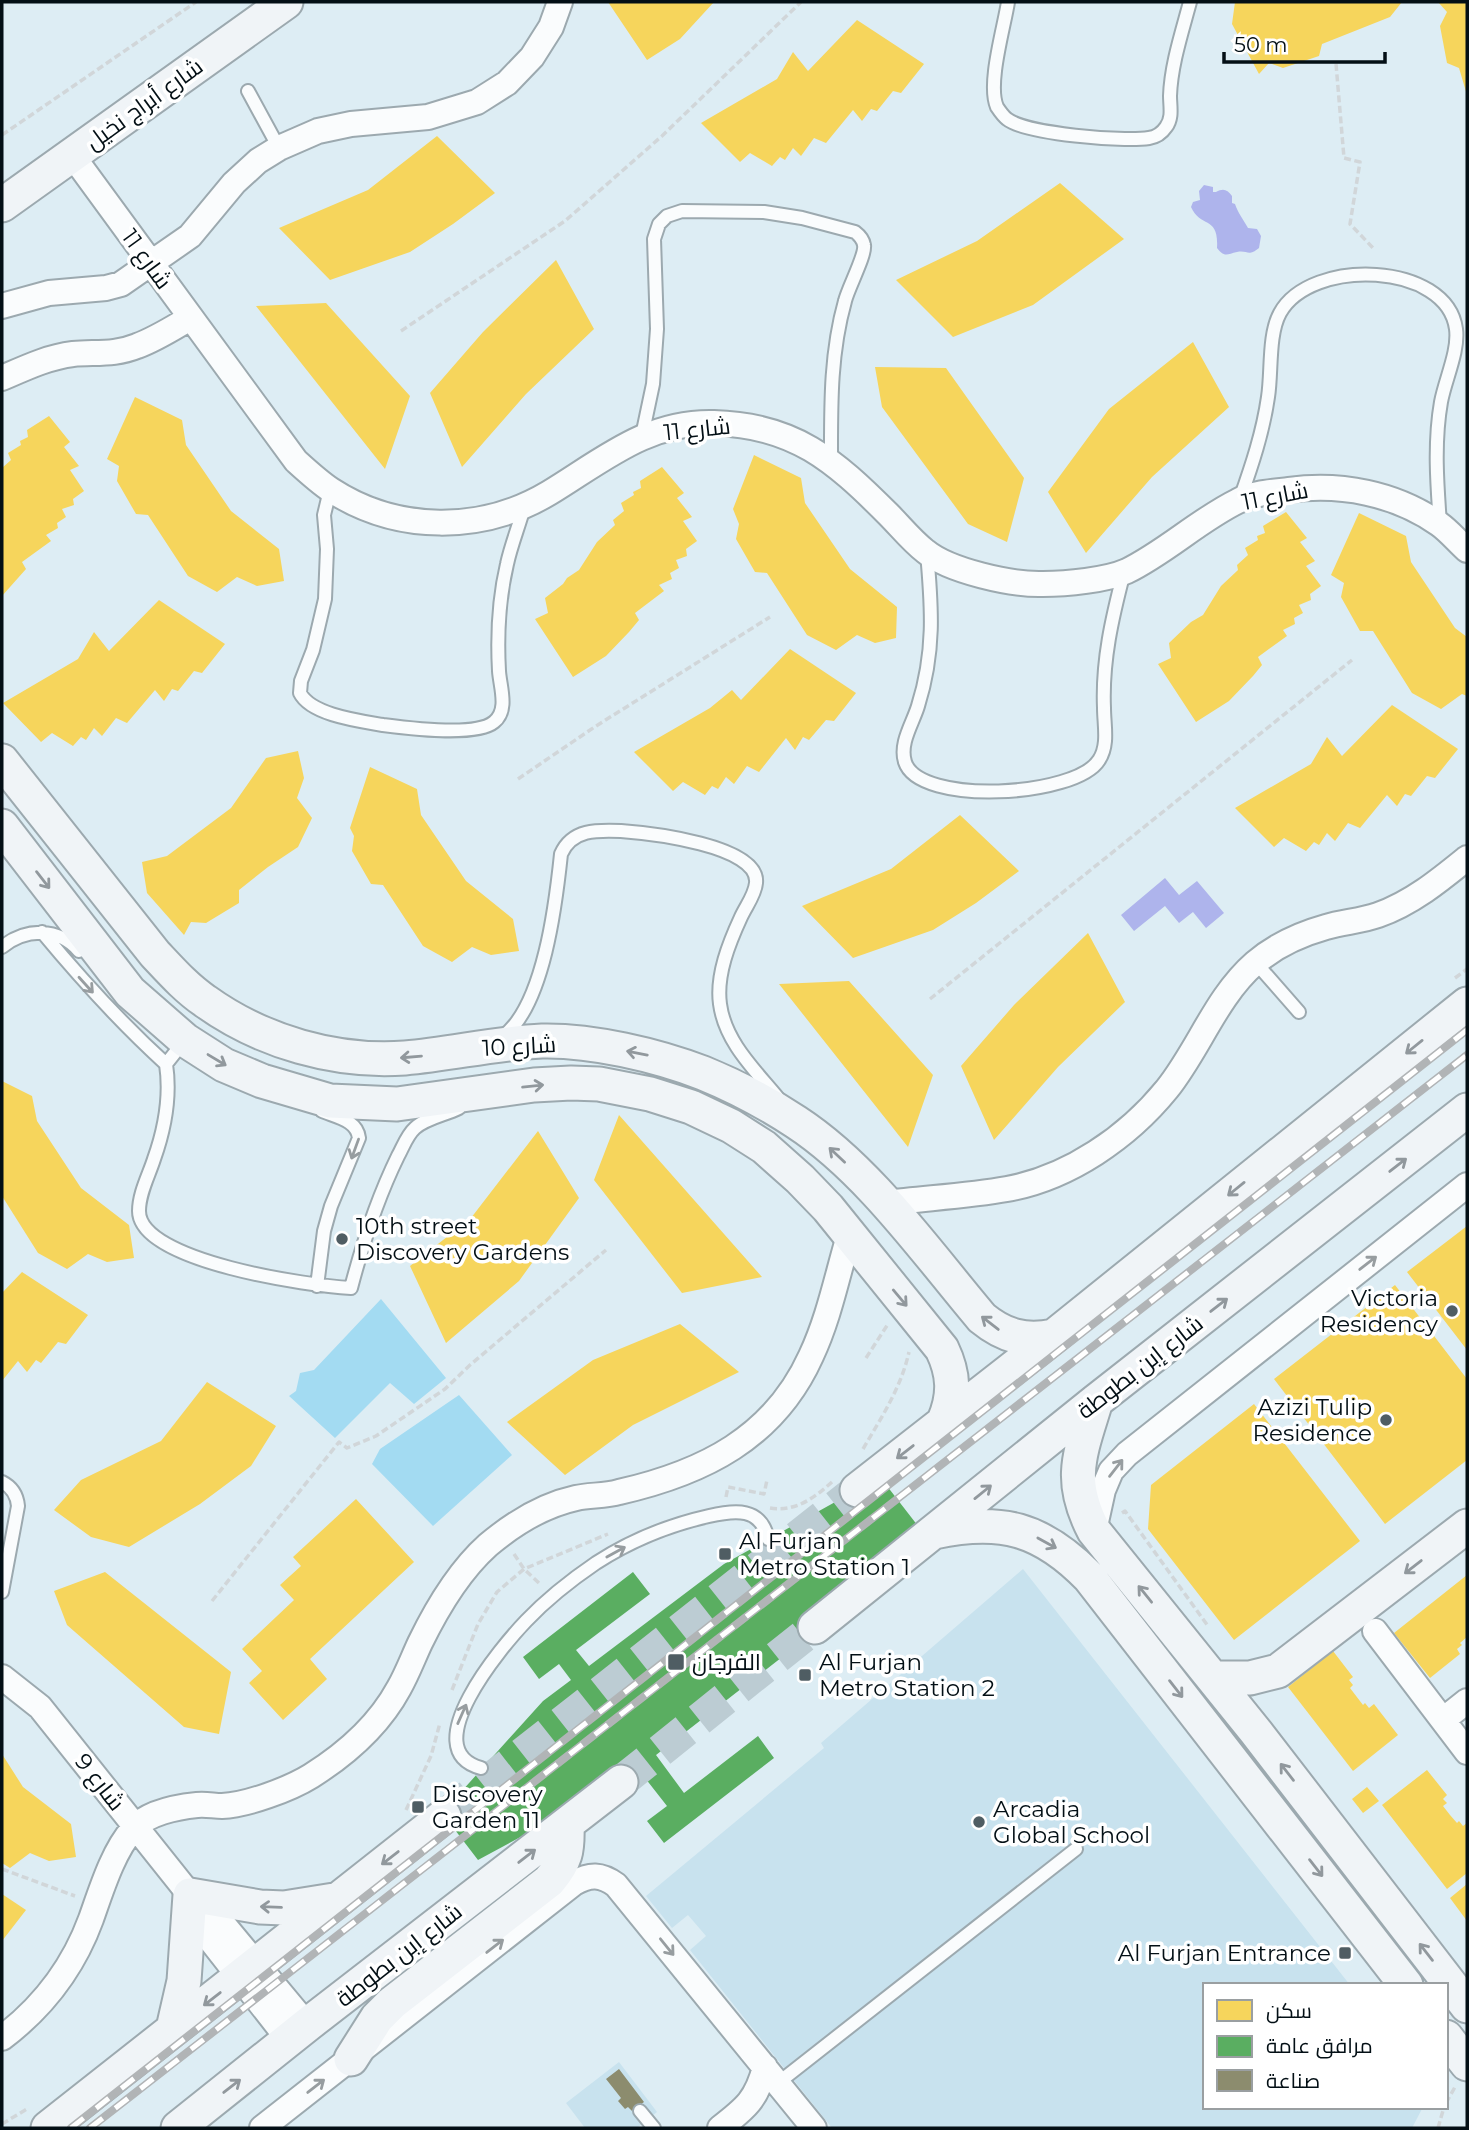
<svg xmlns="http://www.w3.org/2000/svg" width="1469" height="2130" viewBox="0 0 1469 2130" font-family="Montserrat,Cairo,sans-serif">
<rect width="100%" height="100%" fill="#ddedf4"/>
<path fill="#c8e2ee" d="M 1023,1569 L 1350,1985 L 1205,1985 L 1205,2107 L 1423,2107 L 1412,2128 L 832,2128 L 690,1950 L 706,1936 L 688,1915 L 672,1928 L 646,1896 L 824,1748 L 821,1743 Z
M 619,2062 L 657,2112 L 637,2128 L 585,2128 L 566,2103 Z"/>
<path fill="#a3dbf2" d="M 381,1299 L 446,1378 L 414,1404 L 390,1383 L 335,1438 L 289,1396 L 296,1391 L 300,1373 L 314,1370 Z
M 459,1395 L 512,1455 L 433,1526 L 372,1464 L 380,1449 Z"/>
<path fill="#aeb4ec" d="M 1204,185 L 1213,187 L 1213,192 L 1216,192 C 1223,188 1227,189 1232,196 L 1232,203 L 1235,204 C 1238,213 1243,219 1248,228 L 1257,229 L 1261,236 L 1259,248 C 1248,257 1248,250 1237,252 C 1227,254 1225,258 1217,248 C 1219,215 1201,229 1191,207 L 1193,202 L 1200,200 L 1199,191 Z
M 1165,878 L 1179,895 L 1197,881 L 1224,913 L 1206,928 L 1193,912 L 1179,923 L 1165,906 L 1134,931 L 1121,915 Z"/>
<path fill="#f6d55c" d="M 608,2 L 714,2 L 680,39 L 647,60 Z
M 1235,2 L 1402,2 L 1390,17 L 1322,44 L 1319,56 L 1283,68 L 1269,63 L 1259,74 L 1232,24 Z
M 1438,2 L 1467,2 L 1467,95 L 1459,68 L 1447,63 L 1440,26 L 1447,12 Z
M 857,20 L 924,64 L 901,93 L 893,91 L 877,111 L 871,109 L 862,121 L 853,110 L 826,143 L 814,138 L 801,156 L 793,148 L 785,160 L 780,157 L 772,166 L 750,153 L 740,162 L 701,123 L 777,79 L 793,52 L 808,71 Z
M 437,136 L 495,193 L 453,224 L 410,252 L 330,280 L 279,228 L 368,190 Z
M 1060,183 L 1124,239 L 1033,305 L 953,337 L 896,280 L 977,241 Z
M 556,260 L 594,329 L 526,394 L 462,467 L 430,393 L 483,332 Z
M 326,303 L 410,396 L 385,469 L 256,306 Z
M 1193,342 L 1229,407 L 1152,477 L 1086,553 L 1048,492 L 1109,409 Z
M 875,367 L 946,368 L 1024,478 L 1007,542 L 968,524 L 882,407 Z
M 135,397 L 182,420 L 186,445 L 231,511 L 279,549 L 284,581 L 257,586 L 237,577 L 217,592 L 188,576 L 148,515 L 136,514 L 117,481 L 119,466 L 107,459 Z
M 49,416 L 70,442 L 64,447 L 79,466 L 70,470 L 84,491 L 73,499 L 74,505 L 62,509 L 66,517 L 57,523 L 58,528 L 46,535 L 51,541 L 22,562 L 26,569 L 2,596 L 2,468 L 11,460 L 8,453 L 21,445 L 20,441 L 28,437 L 27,430 Z
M 754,455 L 801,478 L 805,503 L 850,569 L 897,607 L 896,638 L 875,643 L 857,635 L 836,650 L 807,635 L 767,573 L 755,572 L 736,539 L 739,524 L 733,509 Z
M 662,467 L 684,493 L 677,498 L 692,517 L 683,521 L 697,541 L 686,549 L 687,556 L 676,560 L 679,568 L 670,573 L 672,579 L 659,585 L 664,591 L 635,613 L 639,620 L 629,632 L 606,656 L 573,677 L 535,619 L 548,613 L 545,598 L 563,584 L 567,578 L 579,570 L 597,542 L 615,525 L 613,520 L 624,511 L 621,503 L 634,495 L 633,492 L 641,488 L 640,481 Z
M 1286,512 L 1307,538 L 1300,542 L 1315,561 L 1306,566 L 1321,586 L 1310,594 L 1311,600 L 1299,605 L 1303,613 L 1294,618 L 1295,624 L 1283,630 L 1287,636 L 1258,657 L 1262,665 L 1253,676 L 1229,701 L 1196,722 L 1158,664 L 1171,658 L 1169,643 L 1191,622 L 1203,615 L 1221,586 L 1238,570 L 1237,565 L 1248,555 L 1245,548 L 1258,540 L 1257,536 L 1265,533 L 1263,526 Z
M 1359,513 L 1406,536 L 1411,562 L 1455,628 L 1467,637 L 1467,696 L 1462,694 L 1441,709 L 1412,693 L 1373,631 L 1360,631 L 1341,597 L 1344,583 L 1331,575 Z
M 159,600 L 225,644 L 202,673 L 194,671 L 178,691 L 172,689 L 164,701 L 155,690 L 127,723 L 116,718 L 102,736 L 94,728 L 86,740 L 81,737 L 73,746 L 52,733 L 41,742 L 3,703 L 78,659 L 94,632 L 109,651 Z
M 790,649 L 856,693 L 834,721 L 826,720 L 809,740 L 803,737 L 795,750 L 786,738 L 759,772 L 747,766 L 734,784 L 726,777 L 718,789 L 712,786 L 705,795 L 683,782 L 673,791 L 634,752 L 710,708 L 732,690 L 741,700 Z
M 1392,705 L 1458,749 L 1435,778 L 1427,776 L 1411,796 L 1405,794 L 1397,806 L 1387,795 L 1360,828 L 1348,823 L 1335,841 L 1327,833 L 1319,845 L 1314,842 L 1306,851 L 1284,838 L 1274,847 L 1235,808 L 1311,764 L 1327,737 L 1342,756 Z
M 298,751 L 304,778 L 297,798 L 312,818 L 298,847 L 268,867 L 239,890 L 239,903 L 206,923 L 191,922 L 184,935 L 147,893 L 142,862 L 167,856 L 231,808 L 266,758 Z
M 370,767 L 417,789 L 421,815 L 466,881 L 513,919 L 519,951 L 491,955 L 472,947 L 452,962 L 423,946 L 383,885 L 371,884 L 352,851 L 354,836 L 350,828 Z
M 960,815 L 1019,871 L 976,903 L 933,930 L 853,958 L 802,906 L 891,869 Z
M 1088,933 L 1125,1002 L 1058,1067 L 994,1140 L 961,1066 L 1014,1005 Z
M 849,981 L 933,1075 L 908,1147 L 779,984 Z
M 2,1081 L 32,1096 L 37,1121 L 81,1188 L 129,1225 L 134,1258 L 107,1262 L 88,1254 L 67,1269 L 38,1253 L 2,1196 Z
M 619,1115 L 762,1277 L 682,1293 L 594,1180 Z
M 538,1131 L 579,1198 L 519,1281 L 446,1343 L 410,1266 L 471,1218 Z
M 1467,1226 L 1467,1350 L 1407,1272 Z
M 22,1272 L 88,1315 L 66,1344 L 58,1342 L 41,1363 L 36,1360 L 27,1372 L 18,1361 L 2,1381 L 2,1293 Z
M 1395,1285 L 1467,1379 L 1467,1460 L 1385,1524 L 1274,1379 Z
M 680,1324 L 739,1372 L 633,1425 L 565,1475 L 507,1422 L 593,1360 Z
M 207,1382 L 276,1426 L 251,1466 L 200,1504 L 129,1547 L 91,1537 L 54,1510 L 81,1480 L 161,1441 Z
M 1254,1404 L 1360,1541 L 1234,1640 L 1148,1529 L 1151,1485 Z
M 356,1499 L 414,1562 L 310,1659 L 327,1679 L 283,1720 L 249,1683 L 262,1671 L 242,1649 L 294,1600 L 280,1585 L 301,1566 L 293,1557 Z
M 105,1572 L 231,1672 L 219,1734 L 184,1727 L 67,1625 L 54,1591 Z
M 1467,1575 L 1467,1637 L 1460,1643 L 1462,1645 L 1457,1649 L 1460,1654 L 1430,1678 L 1394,1633 Z
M 1333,1651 L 1353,1677 L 1349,1680 L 1353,1685 L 1350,1688 L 1363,1705 L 1365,1703 L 1369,1708 L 1374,1704 L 1398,1735 L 1353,1771 L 1288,1687 Z
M 2,1754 L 23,1787 L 71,1824 L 76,1857 L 49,1861 L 30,1853 L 10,1868 L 2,1863 Z
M 1427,1770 L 1447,1795 L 1443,1799 L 1447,1803 L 1443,1806 L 1450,1815 L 1457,1823 L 1459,1821 L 1463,1826 L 1467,1823 L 1467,1873 L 1447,1889 L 1382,1805 Z
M 1367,1787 L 1379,1801 L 1363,1813 L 1352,1799 Z
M 1467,1884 L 1467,1921 L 1450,1898 Z
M 2,1894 L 26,1910 L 2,1941 Z"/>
<path fill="#5aae61" d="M 880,1477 L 918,1526 L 795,1647 L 656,1755 L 684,1793 L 758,1736 L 774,1758 L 664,1843 L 647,1821 L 667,1806 L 638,1769 L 624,1781 L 478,1860 L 442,1813 L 543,1701 L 571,1680 L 559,1664 L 539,1679 L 523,1657 L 633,1572 L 650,1594 L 576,1650 L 589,1666 L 724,1564 Z"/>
<path fill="#8c8c6e" d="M 619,2069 L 644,2102 L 632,2111 L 628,2107 L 625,2109 L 618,2101 L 621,2098 L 606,2079 Z"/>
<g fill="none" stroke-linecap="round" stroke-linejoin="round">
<path stroke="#bcccd3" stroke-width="33" stroke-dasharray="33 17" stroke-linecap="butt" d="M 621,1782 L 815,1627
M 444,1816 L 857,1490"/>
<g stroke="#9ca9af" stroke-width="16">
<path id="lane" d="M 1008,2 C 1004,28 987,84 997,107 C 999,110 1003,116 1007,119 C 1026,134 1123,142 1149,138 C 1156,137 1162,133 1166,127 C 1173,118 1170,106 1170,96 C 1171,65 1182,32 1190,2
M 248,91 L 279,148
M 642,436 L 653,384 L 657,329 L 654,239 L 659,224 L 667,216 L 682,211 L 764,212 L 802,218 L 855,232 C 859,235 863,239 864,245 C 866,255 848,288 845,301 C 830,354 831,407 831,462
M 330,490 L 324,515 L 327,549 L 325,599 L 313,650 L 301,681 L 300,693 C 311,715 360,721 383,725 C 406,728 476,737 494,722 C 509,710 500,687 499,671 C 497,635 499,598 507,564 C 511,545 519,526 524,507
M 1240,499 C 1252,465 1263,432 1268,397 C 1272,372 1268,335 1280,313 C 1311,257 1447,262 1456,329 C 1459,351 1445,380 1441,402 C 1434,442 1437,483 1440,524
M 927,553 C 932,608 935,652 918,706 C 913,723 899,743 905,762 C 919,806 1076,797 1099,760 C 1109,745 1104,725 1104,708 C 1102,661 1112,618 1124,572
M 42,932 C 81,979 121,1023 166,1064
M 2,947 C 26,928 58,927 79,951
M 1256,963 L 1299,1012
M 502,1037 C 544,1007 556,902 561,854 C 572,829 597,830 621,831 C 648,833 760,845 756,883 C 755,895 746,906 741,917 C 729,943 716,975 720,1004 C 725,1042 755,1070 778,1098
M 185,1040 L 166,1064 C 171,1097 165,1128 154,1159 C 149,1175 139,1193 139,1211 C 139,1262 311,1286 351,1288 C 363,1242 377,1199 398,1156 C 403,1147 407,1135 415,1128 C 426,1118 445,1115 459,1108
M 317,1286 L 324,1231 L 331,1206 L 359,1138 C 357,1120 336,1117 322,1111
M 2,1482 C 12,1487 17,1495 18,1506 L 2,1592
M 481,1768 C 414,1750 502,1646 526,1621 C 546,1600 571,1580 596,1563 C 630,1541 669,1525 709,1516 C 735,1510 761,1507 768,1539
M 778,2083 L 1076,1849
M 640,2111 L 654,2128"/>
</g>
<g stroke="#9ca9af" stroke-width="28">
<path id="street" d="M 72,155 L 296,461 C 307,471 319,482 331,490 C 397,533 482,533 549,493 C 602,461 647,421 714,423 C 794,425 834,460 888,514 C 900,526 912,541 925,551 C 949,571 1012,585 1043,584 C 1066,584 1107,580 1127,571 C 1166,552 1199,520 1238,501 C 1252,493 1273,492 1289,490 C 1340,483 1395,493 1439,524 C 1449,531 1458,542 1467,550
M 2,306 L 49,293 L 106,288 L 121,284 L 190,236 L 234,183 L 258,161 L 279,148 L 318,131 L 351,124 L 428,117 L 477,102 L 507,83 L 532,57 L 551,27 L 560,2
M 2,378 C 25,368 48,357 73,354 C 96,352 115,355 137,346 C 156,339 173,328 190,318
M 886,1203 C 926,1198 968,1196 1007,1189 C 1069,1178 1128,1137 1167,1089 C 1199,1049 1216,997 1255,963 C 1275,946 1301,934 1326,927 C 1343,922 1361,921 1378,915 C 1412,903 1440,880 1467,858
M 1094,1531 L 1103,1490 L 1111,1471 L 1127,1454 L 1467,1185
M 1375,1631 L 1467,1752
M 2,1677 L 40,1707 L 190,1895 L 213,1912 L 307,2025
M 1443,1720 L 1467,1701
M 192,1903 L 198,1924 L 289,2040
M 2,2038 C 43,2007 73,1968 91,1919 C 101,1891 113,1851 133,1829 C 147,1813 177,1807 197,1805 C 206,1804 214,1806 222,1806 C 247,1805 290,1789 311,1776 C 346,1754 379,1725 399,1688 C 407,1674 413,1658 420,1643 C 437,1608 459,1571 488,1545 C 513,1524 544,1505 576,1498 C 590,1495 605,1496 619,1492 C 703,1473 774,1438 811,1356 C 829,1318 837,1276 849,1236
M 262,2128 L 574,1883 C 590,1874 601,1874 616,1885 L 814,2128
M 720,2128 C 746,2108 757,2099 765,2067"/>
</g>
<g stroke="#9ca9af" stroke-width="37">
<path id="secondary" d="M 2,205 L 286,2
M 2,761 L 155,954 C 171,971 186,988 205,1001 C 262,1042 336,1063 405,1058 C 451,1054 496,1043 542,1041 C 592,1040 656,1055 703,1073 C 735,1086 767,1103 796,1122 C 868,1169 927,1253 982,1318 C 1004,1336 1025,1342 1054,1336
M 2,826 L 130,992 L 185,1040 L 224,1065 L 262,1081 L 330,1101 L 397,1104 L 534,1085 L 571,1083 L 599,1084 L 650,1094 L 691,1107 L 731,1126 L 764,1147 L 800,1179 L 828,1208 L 942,1349 C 954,1374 955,1395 944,1421
M 1096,1401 C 1080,1454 1067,1479 1094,1531 L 1256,1732 L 1467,2006
M 857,1490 L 1054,1336 L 1467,1004
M 934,1532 C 1001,1518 1041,1528 1089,1577 L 1406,1985
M 815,1627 L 1096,1401 L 1467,1110
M 1213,1678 L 1250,1678 L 1278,1671 L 1467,1526
M 173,2029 L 184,1981 L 190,1895 L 260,1907 L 284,1908 L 334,1900
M 1446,2037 L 1467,2064
M 351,2059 L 377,2018 L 392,2003 L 549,1881 C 566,1861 568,1851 567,1825
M 48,2128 L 444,1816
M 178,2128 L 307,2025 L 621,1782"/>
</g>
<path stroke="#d1d6d9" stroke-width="3.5" stroke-dasharray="7 3.5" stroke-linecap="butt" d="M 1336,64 L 1344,158 L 1360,162 L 1350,224 L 1375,250
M 2,135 L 196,2
M 401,331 L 565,221 L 662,136 L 801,2
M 518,779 L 596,726 L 770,617
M 1455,978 L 1467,969
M 930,999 L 1352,660
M 866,1358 L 888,1324
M 863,1449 C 881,1418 901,1388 909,1352
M 726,1497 L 728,1487 L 764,1494 L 767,1480
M 770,1508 C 796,1512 814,1498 832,1482
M 1122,1513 L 1125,1511 L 1208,1626
M 514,1554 L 524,1569 L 541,1585
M 212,1601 L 339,1442 L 347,1448 L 376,1436 L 445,1389 L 470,1365 L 606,1250
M 452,1690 L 478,1624 L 497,1592 L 524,1569 L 608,1534
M 406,1810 L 431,1756 L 440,1723
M 2,1869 L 75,1896
M 1446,2103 L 1455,2087
M 2,2124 L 27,2109
M 1438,2128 L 1444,2107"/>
<use href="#lane" stroke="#fafcfd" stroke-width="12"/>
<use href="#street" stroke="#fafcfd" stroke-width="24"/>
<use href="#secondary" stroke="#f0f4f7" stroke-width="33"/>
<g stroke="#b1b4b6" stroke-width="8">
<path id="rail" d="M 71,2128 L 1467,1030
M 90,2128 L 1467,1055"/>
</g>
<use href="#rail" stroke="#fff" stroke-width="5" stroke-dasharray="16" stroke-linecap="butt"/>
</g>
<defs><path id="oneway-shaft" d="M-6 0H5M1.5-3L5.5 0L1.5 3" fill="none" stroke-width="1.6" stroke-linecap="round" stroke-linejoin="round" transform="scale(1.75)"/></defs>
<g stroke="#91989d">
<use href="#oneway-shaft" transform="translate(43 880) rotate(52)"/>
<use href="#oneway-shaft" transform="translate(1414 1047) rotate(141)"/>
<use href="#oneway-shaft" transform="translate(637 1053) rotate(-169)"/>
<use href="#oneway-shaft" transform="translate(411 1057) rotate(175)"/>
<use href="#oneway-shaft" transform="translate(217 1060) rotate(31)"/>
<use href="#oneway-shaft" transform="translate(533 1086) rotate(-6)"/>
<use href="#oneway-shaft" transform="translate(837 1155) rotate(-137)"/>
<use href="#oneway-shaft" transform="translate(1398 1165) rotate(-38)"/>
<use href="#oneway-shaft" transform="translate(1236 1189) rotate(141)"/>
<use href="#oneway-shaft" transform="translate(900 1298) rotate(50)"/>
<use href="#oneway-shaft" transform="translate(1219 1305) rotate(-38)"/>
<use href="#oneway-shaft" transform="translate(990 1323) rotate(-142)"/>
<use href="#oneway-shaft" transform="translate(905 1452) rotate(142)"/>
<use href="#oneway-shaft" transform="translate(983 1492) rotate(-39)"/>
<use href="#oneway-shaft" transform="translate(1047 1543) rotate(29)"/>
<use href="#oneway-shaft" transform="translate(1413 1567) rotate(142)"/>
<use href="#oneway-shaft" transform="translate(1145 1594) rotate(-129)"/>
<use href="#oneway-shaft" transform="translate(1176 1689) rotate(52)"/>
<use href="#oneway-shaft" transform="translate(1287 1772) rotate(-128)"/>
<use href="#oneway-shaft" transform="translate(527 1856) rotate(-38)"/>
<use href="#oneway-shaft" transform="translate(390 1858) rotate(142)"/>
<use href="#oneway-shaft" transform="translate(1316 1868) rotate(52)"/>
<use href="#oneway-shaft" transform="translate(271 1907) rotate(-178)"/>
<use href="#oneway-shaft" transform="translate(1426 1952) rotate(-128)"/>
<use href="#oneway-shaft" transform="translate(212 1999) rotate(142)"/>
<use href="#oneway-shaft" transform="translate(232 2086) rotate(-38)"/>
</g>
<g stroke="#979da0">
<use href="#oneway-shaft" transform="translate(86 985) rotate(48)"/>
<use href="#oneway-shaft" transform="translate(355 1149) rotate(110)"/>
<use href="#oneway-shaft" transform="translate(1368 1263) rotate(-38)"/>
<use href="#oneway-shaft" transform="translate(1116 1468) rotate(-52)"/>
<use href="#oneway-shaft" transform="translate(616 1552) rotate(-29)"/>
<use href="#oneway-shaft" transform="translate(462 1714) rotate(-66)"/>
<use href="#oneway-shaft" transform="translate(495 1946) rotate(-38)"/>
<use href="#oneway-shaft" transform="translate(667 1947) rotate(51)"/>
<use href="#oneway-shaft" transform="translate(316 2086) rotate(-38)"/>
</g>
<g fill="#4f5d63" stroke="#fff" stroke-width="2.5">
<circle cx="342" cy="1239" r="7"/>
<circle cx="1452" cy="1311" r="7"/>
<circle cx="1386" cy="1420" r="7"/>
<rect x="718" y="1547" width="14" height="14" rx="3.5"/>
<rect x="667" y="1653" width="18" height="18" rx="3.5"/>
<rect x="798" y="1668" width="14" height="14" rx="3.5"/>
<rect x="411" y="1800" width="14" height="14" rx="3.5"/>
<circle cx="979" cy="1822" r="7"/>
<rect x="1338" y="1946" width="14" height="14" rx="3.5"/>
</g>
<g text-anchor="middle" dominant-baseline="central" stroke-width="7" stroke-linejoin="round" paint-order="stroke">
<g font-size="23" fill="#030f15" stroke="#fff">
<text transform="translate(144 104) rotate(-36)">شارع أبراج نخيل</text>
<text transform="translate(147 259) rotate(54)">شارع 11</text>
<text transform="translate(697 429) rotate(-6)">شارع 11</text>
<text transform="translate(1275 496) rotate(-11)">شارع 11</text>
<text transform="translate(519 1046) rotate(-3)">شارع 10</text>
<text transform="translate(1140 1367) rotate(-38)">شارع إبن بطوطة</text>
<text transform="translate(100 1782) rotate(52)">شارع 9</text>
<text transform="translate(399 1955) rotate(-38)">شارع إبن بطوطة</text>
</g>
<g font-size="23" fill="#030f15" stroke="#fff" text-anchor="start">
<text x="356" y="1226">10th street<tspan x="356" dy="26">Discovery Gardens</tspan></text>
<text x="1438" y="1298" text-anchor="end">Victoria<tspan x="1438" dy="26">Residency</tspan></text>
<text x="1372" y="1407" text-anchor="end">Azizi Tulip<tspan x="1372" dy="26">Residence</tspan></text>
<text x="739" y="1541">Al Furjan<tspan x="739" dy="26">Metro Station 1</tspan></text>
<text x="692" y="1662">الفرجان</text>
<text x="819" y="1662">Al Furjan<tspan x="819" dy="26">Metro Station 2</tspan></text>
<text x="432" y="1794">Discovery<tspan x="432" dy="26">Garden 11</tspan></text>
<text x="993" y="1809">Arcadia<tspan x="993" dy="26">Global School</tspan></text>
<text x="1331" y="1953" text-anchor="end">Al Furjan Entrance</text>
</g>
</g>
<rect width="1469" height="2130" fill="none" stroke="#030f15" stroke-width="7"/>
<rect x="1203" y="1983" width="245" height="126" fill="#ffffff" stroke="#9a9fa1" stroke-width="2"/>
<rect x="1217" y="2000" width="35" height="21" fill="#f6d55c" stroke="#9a9fa1" stroke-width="2"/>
<text x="1266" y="2018" font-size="21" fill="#030f15">سكن</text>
<rect x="1217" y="2036" width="35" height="21" fill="#5aae61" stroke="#9a9fa1" stroke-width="2"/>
<text x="1266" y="2053" font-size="21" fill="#030f15">مرافق عامة</text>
<rect x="1217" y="2070" width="35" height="21" fill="#8c8c6e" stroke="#9a9fa1" stroke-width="2"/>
<text x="1266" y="2088" font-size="21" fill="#030f15">صناعة</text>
<path d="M1224 52v10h161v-10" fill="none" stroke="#030f15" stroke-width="3.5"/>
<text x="1234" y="52" font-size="21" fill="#030f15" stroke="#ffffff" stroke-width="5" paint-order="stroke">50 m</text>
</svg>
